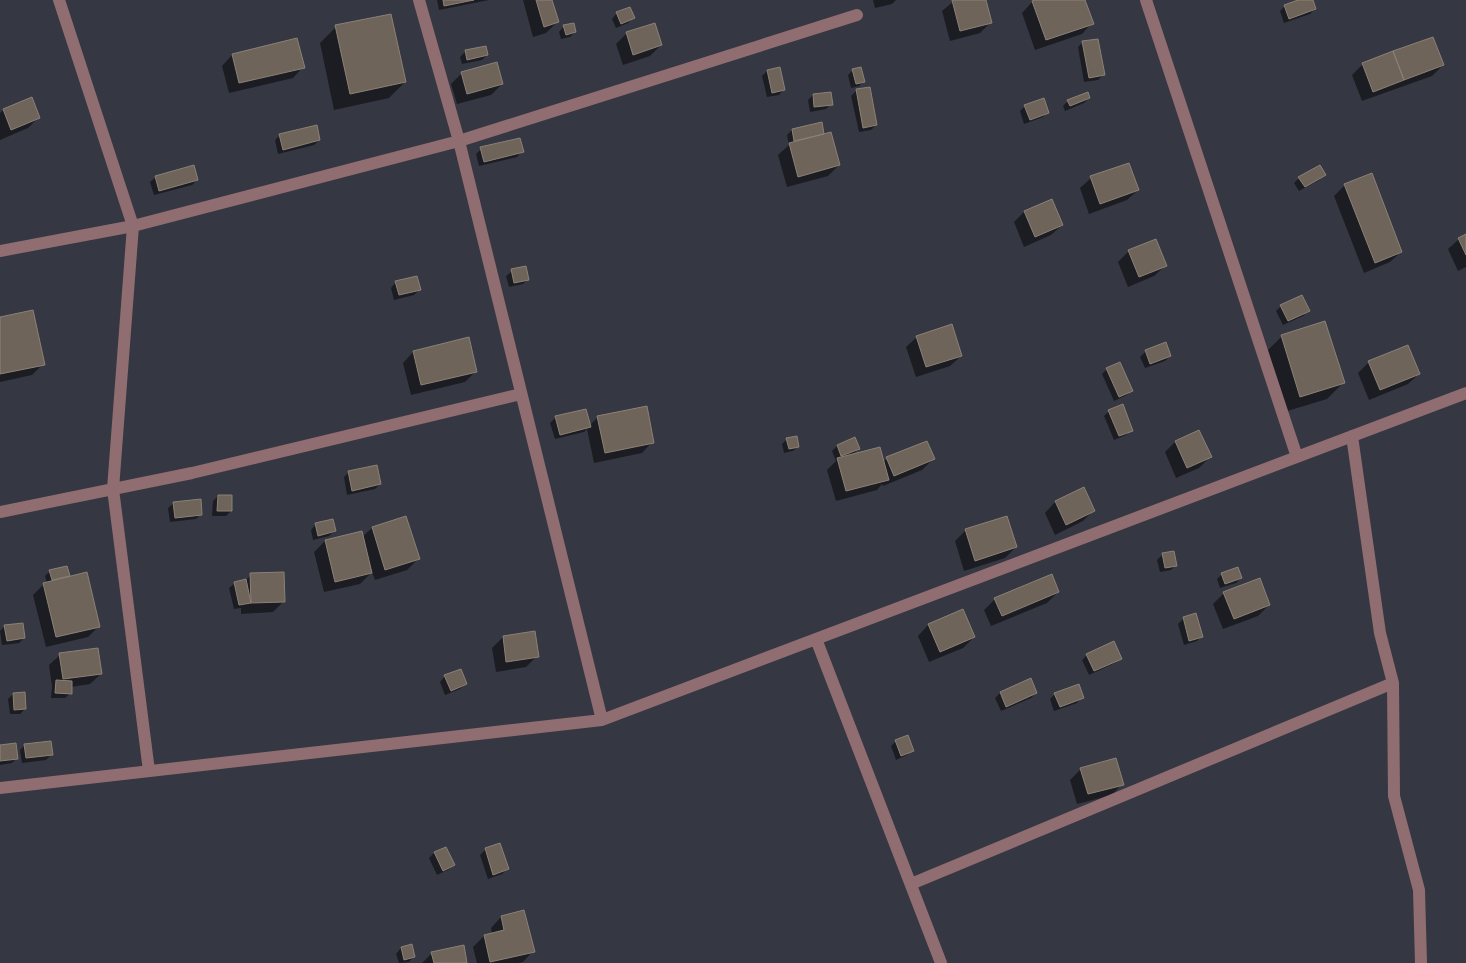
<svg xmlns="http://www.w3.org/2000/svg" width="1466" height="963" viewBox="0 0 1466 963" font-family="Cabin,sans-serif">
<rect width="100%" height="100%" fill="#353742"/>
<path fill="#0007" d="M 437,0 L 489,0 L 439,10 Z
M 523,0 L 551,0 L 557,22 L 546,33 L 533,37 Z
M 873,0 L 896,0 L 892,4 L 875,8 Z
M 955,0 L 985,0 L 991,22 L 980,33 L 950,41 L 942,11 Z
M 1039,0 L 1084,0 L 1092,23 L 1082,34 L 1035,50 L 1022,13 L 1032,2 Z
M 1301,0 L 1311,0 L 1315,9 L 1310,14 L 1284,23 L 1280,11 L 1285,6 Z
M 617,13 L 633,18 L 628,23 L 616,28 L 612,19 Z
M 564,26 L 575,32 L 570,37 L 561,39 L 559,32 Z
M 336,27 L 405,82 L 389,98 L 334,110 L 320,43 Z
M 627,33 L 661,45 L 650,56 L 623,65 L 616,44 Z
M 1083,42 L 1103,75 L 1098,80 L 1084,82 L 1078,47 Z
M 465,52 L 487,55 L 482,60 L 462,64 L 460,57 Z
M 232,55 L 303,67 L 293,78 L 229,93 L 222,66 Z
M 1363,64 L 1443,65 L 1432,76 L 1362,101 L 1352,75 Z
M 779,69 L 784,89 L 779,95 L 767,97 L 762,76 L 767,71 Z
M 853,70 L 864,81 L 859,86 L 851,88 L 848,75 Z
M 462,73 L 502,84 L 491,95 L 457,104 L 451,84 Z
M 856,91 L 876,125 L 871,130 L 859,132 L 851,96 Z
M 813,95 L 831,104 L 826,109 L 810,112 L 808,100 Z
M 1089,98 L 1084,103 L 1065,111 L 1063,106 L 1068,101 Z
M 31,99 L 39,117 L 28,128 L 0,140 L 0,113 L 3,110 Z
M 1025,106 L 1048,112 L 1043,117 L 1024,124 L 1020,111 Z
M 821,123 L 823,133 L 839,165 L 828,176 L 787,187 L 778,155 L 789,145 L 787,135 L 792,130 Z
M 280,135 L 319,140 L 314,145 L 278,154 L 275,140 Z
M 481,149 L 522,151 L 517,157 L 479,166 L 476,154 Z
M 1324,175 L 1319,180 L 1299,191 L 1294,183 L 1299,178 Z
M 156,177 L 197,180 L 192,185 L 154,195 L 150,182 Z
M 1091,178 L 1138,190 L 1127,200 L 1089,214 L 1080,188 Z
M 1345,185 L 1401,252 L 1390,262 L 1364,273 L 1334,196 Z
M 1024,212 L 1062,225 L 1051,235 L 1024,247 L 1014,222 Z
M 1466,236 L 1466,267 L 1458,271 L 1448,249 L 1459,239 Z
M 1129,251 L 1165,266 L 1154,276 L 1128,287 L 1118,262 Z
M 512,271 L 528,279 L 523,284 L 509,287 L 506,276 Z
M 396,282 L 419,290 L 414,295 L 394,300 L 391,288 Z
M 1281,306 L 1308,311 L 1303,316 L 1283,325 L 1276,311 Z
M 0,318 L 43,364 L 32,375 L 0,382 Z
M 1282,336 L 1343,383 L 1327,399 L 1284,412 L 1266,352 Z
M 917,337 L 961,356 L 950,366 L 916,377 L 906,347 Z
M 1165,344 L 1170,356 L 1165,361 L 1145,368 L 1140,357 L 1145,352 Z
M 413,352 L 476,371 L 465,382 L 411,395 L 403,363 Z
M 1369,362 L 1419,374 L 1408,384 L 1369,400 L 1358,373 Z
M 1107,369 L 1132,390 L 1127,395 L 1114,401 L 1102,374 Z
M 585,410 L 589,426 L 598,417 L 652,442 L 642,453 L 594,463 L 587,429 L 584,432 L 555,439 L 550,423 L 555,418 Z
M 1109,411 L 1132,430 L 1126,435 L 1114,440 L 1104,416 Z
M 787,439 L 798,446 L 793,451 L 784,453 L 782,444 Z
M 926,442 L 933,459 L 922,470 L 883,486 L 882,484 L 877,490 L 836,501 L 827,470 L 836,461 L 832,451 L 837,446 L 859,449 L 852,455 L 883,462 L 887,459 Z
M 1175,442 L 1210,457 L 1199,468 L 1176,478 L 1165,452 Z
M 349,472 L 380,484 L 375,489 L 347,495 L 344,477 Z
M 1083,489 L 1094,510 L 1083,521 L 1055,535 L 1045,513 L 1055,502 Z
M 218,496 L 231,511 L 226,516 L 212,516 L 213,501 Z
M 174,503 L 201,514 L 196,519 L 170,522 L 168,508 Z
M 405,518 L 418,559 L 407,570 L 375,580 L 372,572 L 360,584 L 324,592 L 314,552 L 325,541 L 362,537 L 372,528 Z
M 316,524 L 334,531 L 329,536 L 313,540 L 311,530 Z
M 966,530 L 1016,547 L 1005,558 L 964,571 L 955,541 Z
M 1162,555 L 1176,565 L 1171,570 L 1160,572 L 1157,560 Z
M 50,571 L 68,575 L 65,579 L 99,626 L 88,637 L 46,647 L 33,595 L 44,584 L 47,583 L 45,576 Z
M 1222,574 L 1241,578 L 1236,583 L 1220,588 L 1217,579 Z
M 251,575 L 284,601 L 273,612 L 241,614 L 241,608 L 234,609 L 229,588 L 235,583 L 245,581 Z
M 1058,592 L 1047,603 L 991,626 L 984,610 L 995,599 Z
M 1224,593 L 1269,605 L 1258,616 L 1223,629 L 1213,604 Z
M 963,611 L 974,637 L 963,648 L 929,662 L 918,636 L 928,625 Z
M 1196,615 L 1202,636 L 1197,641 L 1184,645 L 1178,624 L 1183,619 Z
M 5,626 L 24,638 L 19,643 L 2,645 L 0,631 Z
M 534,633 L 537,656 L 526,667 L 496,672 L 492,648 L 503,637 Z
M 60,655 L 101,674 L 90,684 L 71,687 L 71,693 L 65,698 L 51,698 L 52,686 L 49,665 Z
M 1087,655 L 1120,658 L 1115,663 L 1089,675 L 1082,660 Z
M 445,676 L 465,684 L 460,689 L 445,695 L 440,682 Z
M 1000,693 L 1036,693 L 1031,698 L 1001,711 L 995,698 Z
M 13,694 L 25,709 L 20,714 L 10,714 L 8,699 Z
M 1055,694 L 1082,697 L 1077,703 L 1054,711 L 1050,699 Z
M 896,741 L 912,750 L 907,755 L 896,760 L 891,746 Z
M 25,745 L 51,755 L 46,760 L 22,763 L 20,750 Z
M 0,746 L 17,758 L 12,763 L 0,765 Z
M 1081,769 L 1122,784 L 1112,795 L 1077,804 L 1070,780 Z
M 499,845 L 507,869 L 502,874 L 488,879 L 480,855 L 485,850 Z
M 445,848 L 453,865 L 448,870 L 437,875 L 429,858 L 434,853 Z
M 501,917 L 533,951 L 523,962 L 518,963 L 477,963 L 473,947 L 484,936 L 492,934 L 491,928 Z
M 401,948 L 414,956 L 409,962 L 399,963 L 396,954 Z
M 432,953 L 466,963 L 422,963 Z"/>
<path fill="#6e645a" stroke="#8b8177" d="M 443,0 L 474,0 L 444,6 Z
M 536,0 L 552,0 L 559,22 L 544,27 Z
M 952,0 L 986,0 L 992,23 L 960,31 Z
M 1035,0 L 1085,0 L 1094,24 L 1046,40 L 1032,1 Z
M 1298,0 L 1313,0 L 1316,9 L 1289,19 L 1284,5 Z
M 630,7 L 635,18 L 621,24 L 616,12 Z
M 391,14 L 406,82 L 350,94 L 335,25 Z
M 574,23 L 576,32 L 566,35 L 563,25 Z
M 655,23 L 662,45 L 633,55 L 626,32 Z
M 1433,37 L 1444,65 L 1404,80 L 1393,51 Z
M 297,38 L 305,68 L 239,83 L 232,54 Z
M 1098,39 L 1105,75 L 1089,78 L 1082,41 Z
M 486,46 L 488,55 L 467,60 L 465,50 Z
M 1393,51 L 1404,80 L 1373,92 L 1362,63 Z
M 497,62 L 503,84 L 467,94 L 461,72 Z
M 780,67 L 785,90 L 772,93 L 767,70 Z
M 861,67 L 865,82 L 856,84 L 852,69 Z
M 870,87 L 877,125 L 863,128 L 856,89 Z
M 831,92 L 833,105 L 814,107 L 813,94 Z
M 1088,92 L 1090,98 L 1070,106 L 1067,100 Z
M 32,97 L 40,118 L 11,130 L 3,109 Z
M 1044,98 L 1049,113 L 1030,120 L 1024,105 Z
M 822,122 L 824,134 L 794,141 L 792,129 Z
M 317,125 L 320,140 L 283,150 L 279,134 Z
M 831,132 L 840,165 L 798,177 L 789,143 Z
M 520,138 L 524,152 L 484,162 L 480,147 Z
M 1129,163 L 1139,190 L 1100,204 L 1090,176 Z
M 194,165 L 198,180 L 159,191 L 155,176 Z
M 1320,165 L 1326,175 L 1305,187 L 1298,177 Z
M 1372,173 L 1402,252 L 1375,263 L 1344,184 Z
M 1052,199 L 1063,225 L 1035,237 L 1024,211 Z
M 1466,234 L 1466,255 L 1458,238 Z
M 1156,239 L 1167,266 L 1139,277 L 1128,250 Z
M 526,266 L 529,280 L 514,283 L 511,269 Z
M 417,276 L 421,290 L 399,295 L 395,281 Z
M 1302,295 L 1310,311 L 1288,321 L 1280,305 Z
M 33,310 L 45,365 L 0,374 L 0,317 Z
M 1325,321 L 1345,383 L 1300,397 L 1281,335 Z
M 952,324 L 962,356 L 926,367 L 916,336 Z
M 469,337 L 477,372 L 421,385 L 413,351 Z
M 1166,342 L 1171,356 L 1150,364 L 1145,350 Z
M 1408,345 L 1420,374 L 1380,390 L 1368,361 Z
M 1120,362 L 1133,391 L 1119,397 L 1106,368 Z
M 1123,404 L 1133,431 L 1119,436 L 1108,410 Z
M 647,406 L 654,443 L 605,453 L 597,416 Z
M 586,409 L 591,427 L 560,435 L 555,416 Z
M 1199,430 L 1212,457 L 1187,468 L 1175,441 Z
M 797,436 L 799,447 L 789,449 L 786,438 Z
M 855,437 L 860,449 L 841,456 L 837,445 Z
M 927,441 L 935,459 L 894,476 L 886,457 Z
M 880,447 L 889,480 L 846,491 L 837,458 Z
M 377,465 L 381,484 L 352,491 L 348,471 Z
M 1084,487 L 1095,511 L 1066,525 L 1055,501 Z
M 218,495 L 232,495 L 232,511 L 217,511 Z
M 201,499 L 202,515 L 175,518 L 173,502 Z
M 406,516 L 420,559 L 385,570 L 372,527 Z
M 1007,516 L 1017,547 L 975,561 L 965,529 Z
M 333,519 L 336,531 L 318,536 L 315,523 Z
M 362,531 L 372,573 L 335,582 L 325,540 Z
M 1174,551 L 1177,566 L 1165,568 L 1162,553 Z
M 67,566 L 70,576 L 52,580 L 49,570 Z
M 1238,567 L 1242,578 L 1225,584 L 1221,573 Z
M 87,572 L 100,627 L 56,637 L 43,583 Z
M 284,572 L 285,602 L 251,603 L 250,573 Z
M 1052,574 L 1059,592 L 1002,616 L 994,598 Z
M 1260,578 L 1270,605 L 1234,619 L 1223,592 Z
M 246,579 L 251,603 L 239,605 L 234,582 Z
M 963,609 L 975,637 L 940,652 L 928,624 Z
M 1196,613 L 1203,637 L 1189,641 L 1183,617 Z
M 23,623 L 25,638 L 7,641 L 4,625 Z
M 535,631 L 539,657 L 506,662 L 503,636 Z
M 1114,641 L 1122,659 L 1094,671 L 1086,654 Z
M 98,648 L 102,674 L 63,679 L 59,653 Z
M 461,669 L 467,684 L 451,691 L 444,675 Z
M 1031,678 L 1037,693 L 1006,707 L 1000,692 Z
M 56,680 L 72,681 L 72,694 L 55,693 Z
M 1079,684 L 1084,698 L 1060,707 L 1054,693 Z
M 25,692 L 26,709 L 14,710 L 13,693 Z
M 908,735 L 914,751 L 901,756 L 895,740 Z
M 51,741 L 53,755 L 26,758 L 24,744 Z
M 16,743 L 18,759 L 0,761 L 0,745 Z
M 1116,758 L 1124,785 L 1088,794 L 1080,768 Z
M 500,843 L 509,869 L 493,875 L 485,848 Z
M 446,847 L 455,865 L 443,871 L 434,852 Z
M 524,910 L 535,952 L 490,962 L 484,935 L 504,930 L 501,916 Z
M 412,944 L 415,957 L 404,960 L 401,947 Z
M 464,945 L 467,963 L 434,963 L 431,952 Z"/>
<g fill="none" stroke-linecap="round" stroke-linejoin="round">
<path stroke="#906d70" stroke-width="12" d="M 59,0 L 133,226 L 113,489 L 149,771
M 419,0 L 459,141 L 602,720
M 1146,0 L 1297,457
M 0,251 L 133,226 L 459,141 L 857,15
M 1352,436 L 1380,633 L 1393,683 L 1394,796 L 1419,890 L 1421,963
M 0,512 L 192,473 L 521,394
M 816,639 L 941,963
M 0,788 L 602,720 L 1466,393
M 911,884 L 1393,683"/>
</g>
</svg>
